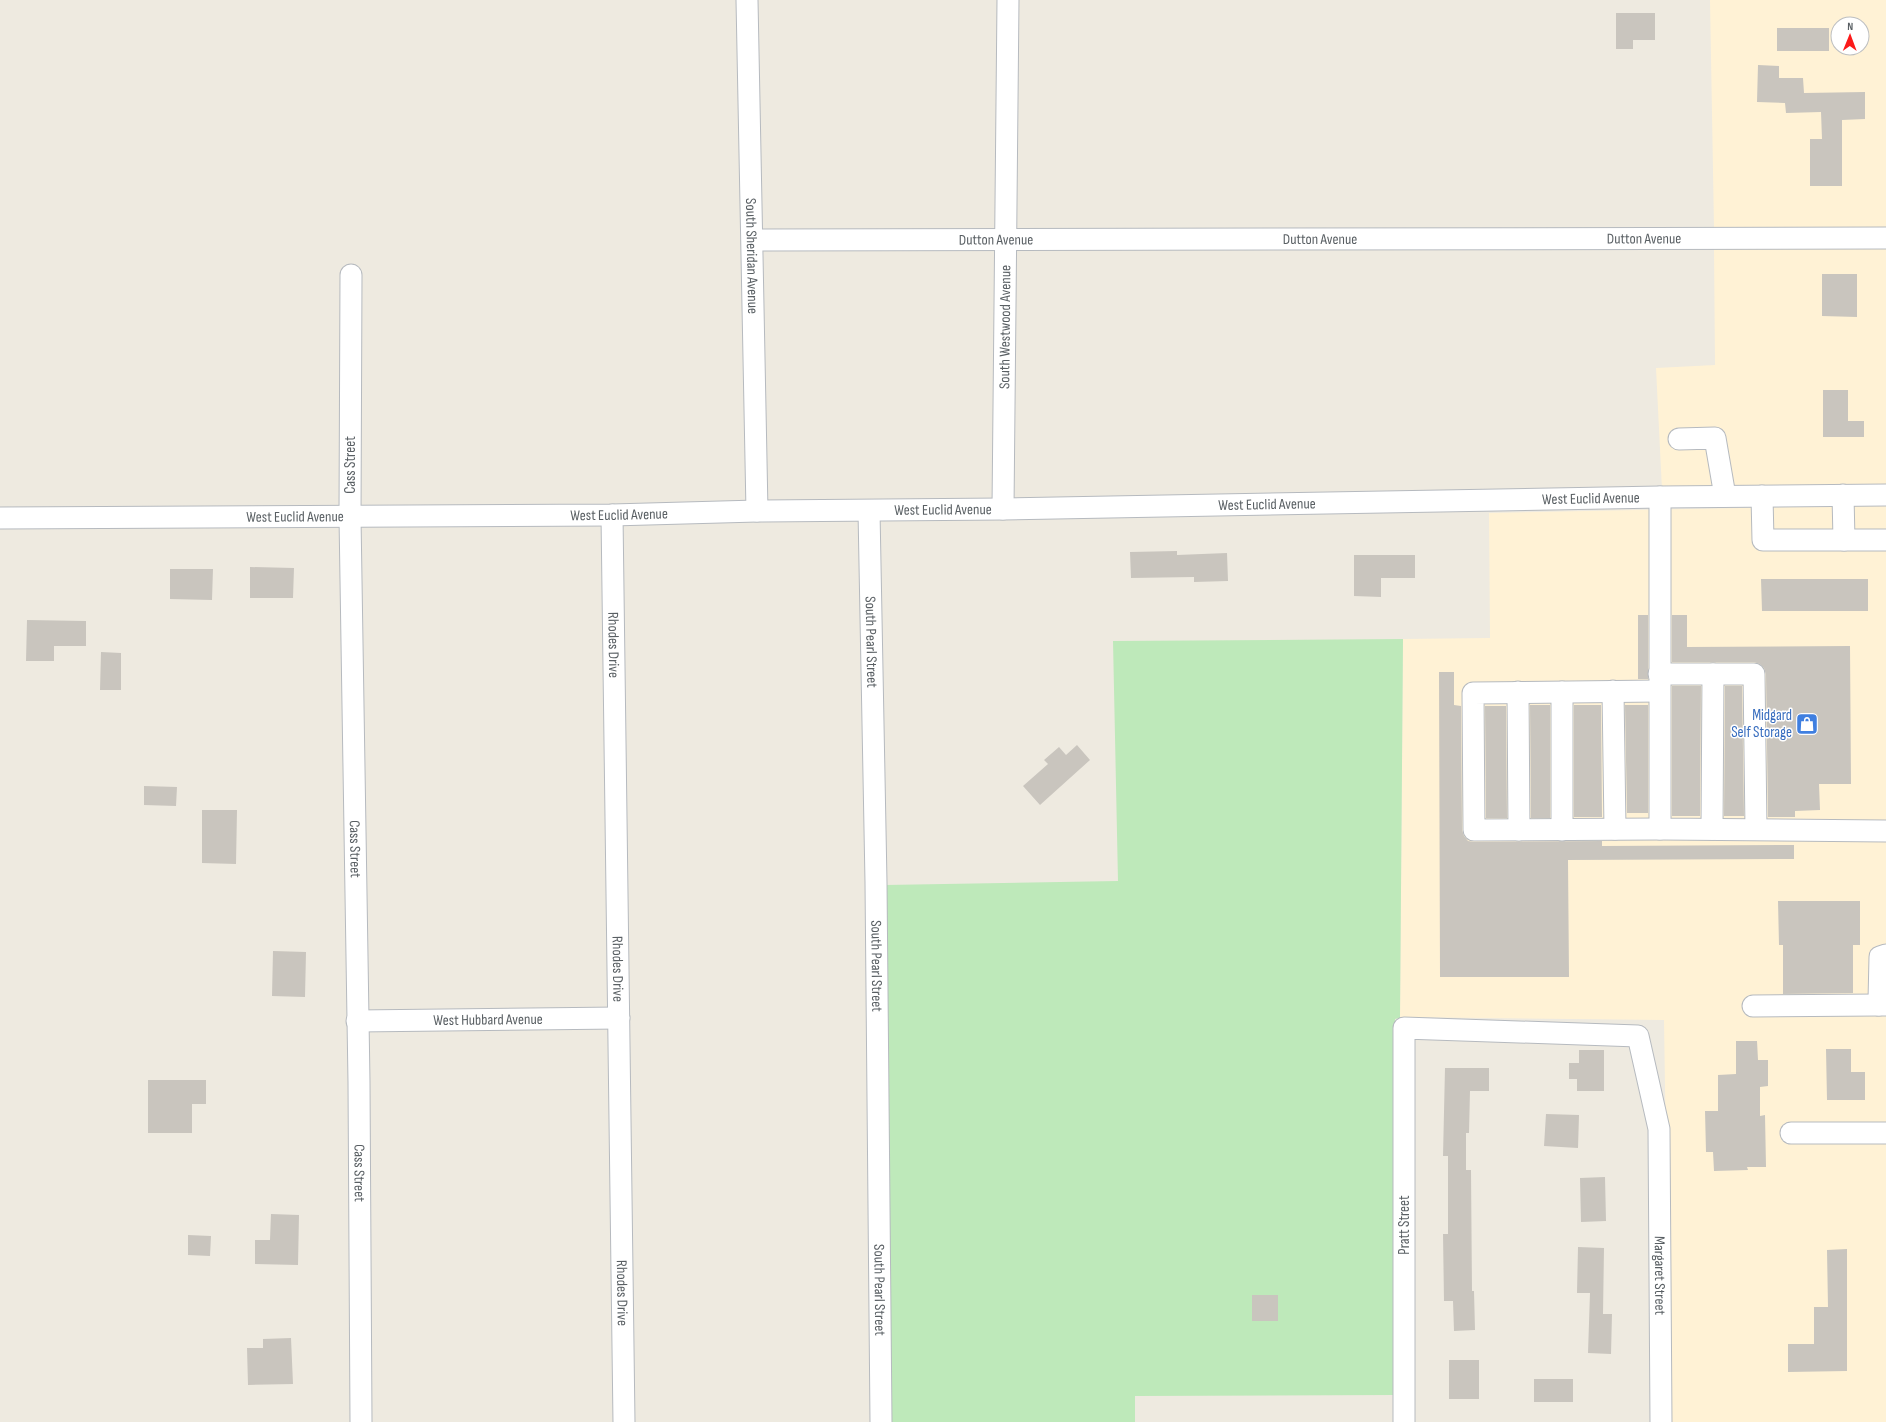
<svg xmlns="http://www.w3.org/2000/svg" width="1886" height="1422" viewBox="0 0 1886 1422" font-family="'Sofia Sans Condensed',sans-serif">
<rect width="100%" height="100%" fill="#eeeae0"/>
<path fill="#fff2d5" fill-rule="evenodd" d="M 1710,0 L 1886,0 L 1886,228 L 1714,228 ZM 1838,24 L 1862,24 L 1862,48 L 1838,48 Z
M 1714,248 L 1886,248 L 1886,486 L 1662,490 L 1656,368 L 1715,365 Z
M 1886,505 L 1886,1422 L 1670,1422 L 1664,1020 L 1400,1017 L 1403,639 L 1490,638 L 1489,513 Z"/>
<path fill="#bee9ba" d="M 1403,639 L 1400,1018 L 1395,1019 L 1395,1395 L 1135,1396 L 1135,1422 L 889,1422 L 885,885 L 1118,881 L 1113,641 Z"/>
<path fill="#c9c5be" d="M 1616,13 L 1655,13 L 1655,40 L 1633,40 L 1633,49 L 1616,49 Z
M 1777,28 L 1829,28 L 1829,51 L 1777,51 Z
M 1758,65 L 1779,66 L 1779,78 L 1803,78 L 1804,93 L 1865,92 L 1865,119 L 1842,120 L 1842,186 L 1810,186 L 1810,139 L 1822,139 L 1821,112 L 1786,113 L 1785,103 L 1757,102 Z
M 1822,274 L 1857,274 L 1857,317 L 1822,316 Z
M 1823,390 L 1848,390 L 1848,421 L 1864,421 L 1864,437 L 1823,437 Z
M 1177,551 L 1177,555 L 1227,553 L 1228,581 L 1194,582 L 1194,577 L 1131,578 L 1130,552 Z
M 1354,555 L 1415,555 L 1415,578 L 1381,578 L 1381,597 L 1354,596 Z
M 250,567 L 294,568 L 293,598 L 250,598 Z
M 170,569 L 213,569 L 212,600 L 170,599 Z
M 1761,579 L 1868,579 L 1868,611 L 1762,611 Z
M 1638,615 L 1648,615 L 1648,679 L 1638,679 Z
M 1672,615 L 1687,615 L 1687,647 L 1850,646 L 1851,784 L 1819,784 L 1820,810 L 1795,811 L 1795,817 L 1768,817 L 1766,674 L 1764,668 L 1760,664 L 1754,662 L 1672,662 Z
M 27,620 L 86,621 L 86,646 L 54,646 L 54,661 L 26,661 Z
M 101,652 L 121,653 L 121,690 L 100,690 Z
M 1439,672 L 1454,672 L 1454,705 L 1461,706 L 1462,830 L 1464,836 L 1468,841 L 1474,842 L 1602,841 L 1602,846 L 1794,845 L 1794,859 L 1568,860 L 1569,977 L 1440,977 Z
M 1672,686 L 1701,686 L 1700,816 L 1672,816 Z
M 1725,686 L 1742,686 L 1744,816 L 1724,816 Z
M 1530,705 L 1550,705 L 1550,818 L 1531,818 Z
M 1574,705 L 1601,705 L 1602,817 L 1574,817 Z
M 1625,705 L 1648,705 L 1648,813 L 1627,813 Z
M 1485,706 L 1506,706 L 1507,818 L 1486,818 Z
M 1077,745 L 1090,760 L 1040,805 L 1023,786 L 1048,764 L 1044,760 L 1059,747 L 1066,755 Z
M 144,786 L 177,787 L 176,806 L 144,805 Z
M 202,810 L 237,810 L 236,864 L 202,863 Z
M 1778,901 L 1860,901 L 1860,945 L 1853,945 L 1853,993 L 1783,994 L 1783,945 L 1779,945 Z
M 273,951 L 306,952 L 305,997 L 272,996 Z
M 1736,1041 L 1757,1041 L 1758,1060 L 1768,1060 L 1768,1086 L 1760,1087 L 1760,1116 L 1765,1115 L 1766,1167 L 1747,1167 L 1748,1170 L 1714,1171 L 1713,1152 L 1706,1152 L 1705,1111 L 1718,1111 L 1718,1075 L 1736,1074 Z
M 1826,1049 L 1851,1049 L 1851,1072 L 1865,1072 L 1865,1100 L 1827,1100 Z
M 1579,1050 L 1604,1050 L 1604,1091 L 1577,1091 L 1577,1079 L 1569,1079 L 1569,1063 L 1579,1063 Z
M 1445,1068 L 1489,1068 L 1489,1091 L 1470,1091 L 1469,1133 L 1466,1133 L 1466,1170 L 1471,1170 L 1472,1291 L 1474,1291 L 1475,1330 L 1454,1331 L 1453,1301 L 1444,1301 L 1443,1234 L 1448,1234 L 1448,1156 L 1443,1156 Z
M 148,1080 L 206,1080 L 206,1104 L 192,1104 L 192,1133 L 148,1133 Z
M 1546,1114 L 1579,1115 L 1578,1148 L 1544,1146 Z
M 1605,1177 L 1606,1221 L 1581,1222 L 1580,1178 Z
M 271,1214 L 299,1215 L 298,1265 L 255,1264 L 255,1240 L 270,1240 Z
M 188,1235 L 211,1236 L 210,1256 L 188,1255 Z
M 1578,1247 L 1604,1248 L 1603,1314 L 1612,1314 L 1611,1354 L 1588,1353 L 1590,1293 L 1577,1293 Z
M 1847,1249 L 1847,1371 L 1788,1372 L 1788,1344 L 1814,1344 L 1814,1307 L 1828,1307 L 1827,1250 Z
M 1252,1295 L 1278,1295 L 1278,1321 L 1252,1321 Z
M 291,1338 L 293,1384 L 248,1385 L 247,1348 L 263,1348 L 263,1339 Z
M 1449,1360 L 1479,1360 L 1479,1399 L 1449,1399 Z
M 1534,1379 L 1573,1379 L 1573,1402 L 1534,1402 Z"/>
<g fill="none" stroke-linecap="round" stroke-linejoin="round">
<g stroke="#b6babf" stroke-width="23">
<g id="minor">
<path id="s1" d="M 747,0 L 757,511"/>
<path id="s2" d="M 753,240 L 1886,238"/>
<path id="s3" d="M 351,275 L 350,517 L 359,1082 L 361,1422"/>
<path d="M 1679,439 L 1715,438 L 1725,496"/>
<path d="M 1843,495 L 1844,540"/>
<path d="M 1762,496 L 1763,540 L 1886,540"/>
<path d="M 1660,497 L 1660,829 L 1886,831"/>
<path id="s4" d="M 1003,509 L 1008,0"/>
<path id="s5" d="M 869,511 L 876,882 L 881,1422"/>
<path id="s6" d="M 612,515 L 624,1422"/>
<path id="s7" d="M 0,518 L 612,515 L 757,511 L 1003,509 L 1660,497 L 1886,495"/>
<path d="M 1659,674 L 1754,674 L 1756,829"/>
<path d="M 1613,691 L 1615,829"/>
<path d="M 1659,691 L 1473,693 L 1474,830 L 1660,829"/>
<path d="M 1518,692 L 1519,830"/>
<path d="M 1712,829 L 1713,674"/>
<path d="M 1562,830 L 1562,692"/>
<path d="M 1886,955 L 1880,957 L 1879,1000 L 1879,1005 L 1886,1005"/>
<path d="M 1753,1006 L 1879,1005"/>
<path id="s8" d="M 357,1021 L 619,1018"/>
<path d="M 1791,1133 L 1886,1133"/>
<path id="s9" d="M 1404,1422 L 1404,1028 L 1638,1036 L 1659,1129 L 1661,1422"/>
</g>
</g>
<use href="#minor" stroke="#fff" stroke-width="21"/>
</g>
<defs>
<g id="shop-square" transform="scale(1.15)"><rect x="-9" y="-9" width="18" height="18" rx="4" fill="#3f7fe0" stroke="#fff"/><path d="M-5-2.5h2.3a2.7 3.5 0 0 1 5.4 0H5L5.5 6h-11ZM-1.5-2.5h3a1.5 2.3 0 0 0-3 0Z" fill="#fff"/></g>
</defs>
<g fill-rule="evenodd">
<use href="#shop-square" x="1807" y="724"/>
</g>
<g text-anchor="middle" dominant-baseline="central" stroke-width="3" stroke-linejoin="round" paint-order="stroke">
<g font-size="15" fill="#595f63" stroke="#fff">
<text stroke="none"><textPath href="#s2" startOffset="243">Dutton Avenue</textPath></text>
<text stroke="none"><textPath href="#s2" startOffset="567">Dutton Avenue</textPath></text>
<text stroke="none"><textPath href="#s2" startOffset="891">Dutton Avenue</textPath></text>
<text stroke="none"><textPath href="#s1" startOffset="256">South Sheridan Avenue</textPath></text>
<text stroke="none"><textPath href="#s4" startOffset="182">South Westwood Avenue</textPath></text>
<text transform="translate(350 465) rotate(-90)">Cass Street</text>
<text stroke="none"><textPath href="#s7" startOffset="1591">West Euclid Avenue</textPath></text>
<text stroke="none"><textPath href="#s7" startOffset="1267">West Euclid Avenue</textPath></text>
<text stroke="none"><textPath href="#s7" startOffset="943">West Euclid Avenue</textPath></text>
<text stroke="none"><textPath href="#s7" startOffset="619">West Euclid Avenue</textPath></text>
<text stroke="none"><textPath href="#s7" startOffset="295">West Euclid Avenue</textPath></text>
<text stroke="none"><textPath href="#s5" startOffset="131">South Pearl Street</textPath></text>
<text stroke="none"><textPath href="#s6" startOffset="130">Rhodes Drive</textPath></text>
<text stroke="none"><textPath href="#s3" startOffset="574">Cass Street</textPath></text>
<text stroke="none"><textPath href="#s5" startOffset="455">South Pearl Street</textPath></text>
<text stroke="none"><textPath href="#s6" startOffset="454">Rhodes Drive</textPath></text>
<text stroke="none"><textPath href="#s8" startOffset="131">West Hubbard Avenue</textPath></text>
<text stroke="none"><textPath href="#s3" startOffset="898">Cass Street</textPath></text>
<text transform="translate(1404 1225) rotate(-90)">Pratt Street</text>
<text stroke="none"><textPath href="#s9" startOffset="870">Margaret Street</textPath></text>
<text stroke="none"><textPath href="#s5" startOffset="779">South Pearl Street</textPath></text>
<text stroke="none"><textPath href="#s6" startOffset="778">Rhodes Drive</textPath></text>
</g>
<g font-size="15" fill="#366cbe" stroke="#fff" text-anchor="end">
<text x="1792" y="715">Midgard<tspan x="1792" dy="17">Self Storage</tspan></text>
</g>
</g>
<g transform="translate(1850 36) rotate(1)"><circle r="19" fill="#ffffff" stroke="#bdbfc1"/>
<path d="M0-3L7 15L0 10L-7 15Z" fill="#fb1a1a"/>
<text y="-6" font-size="11" font-weight="bold" text-anchor="middle" fill="#595f63">N</text>
</g>
</svg>
